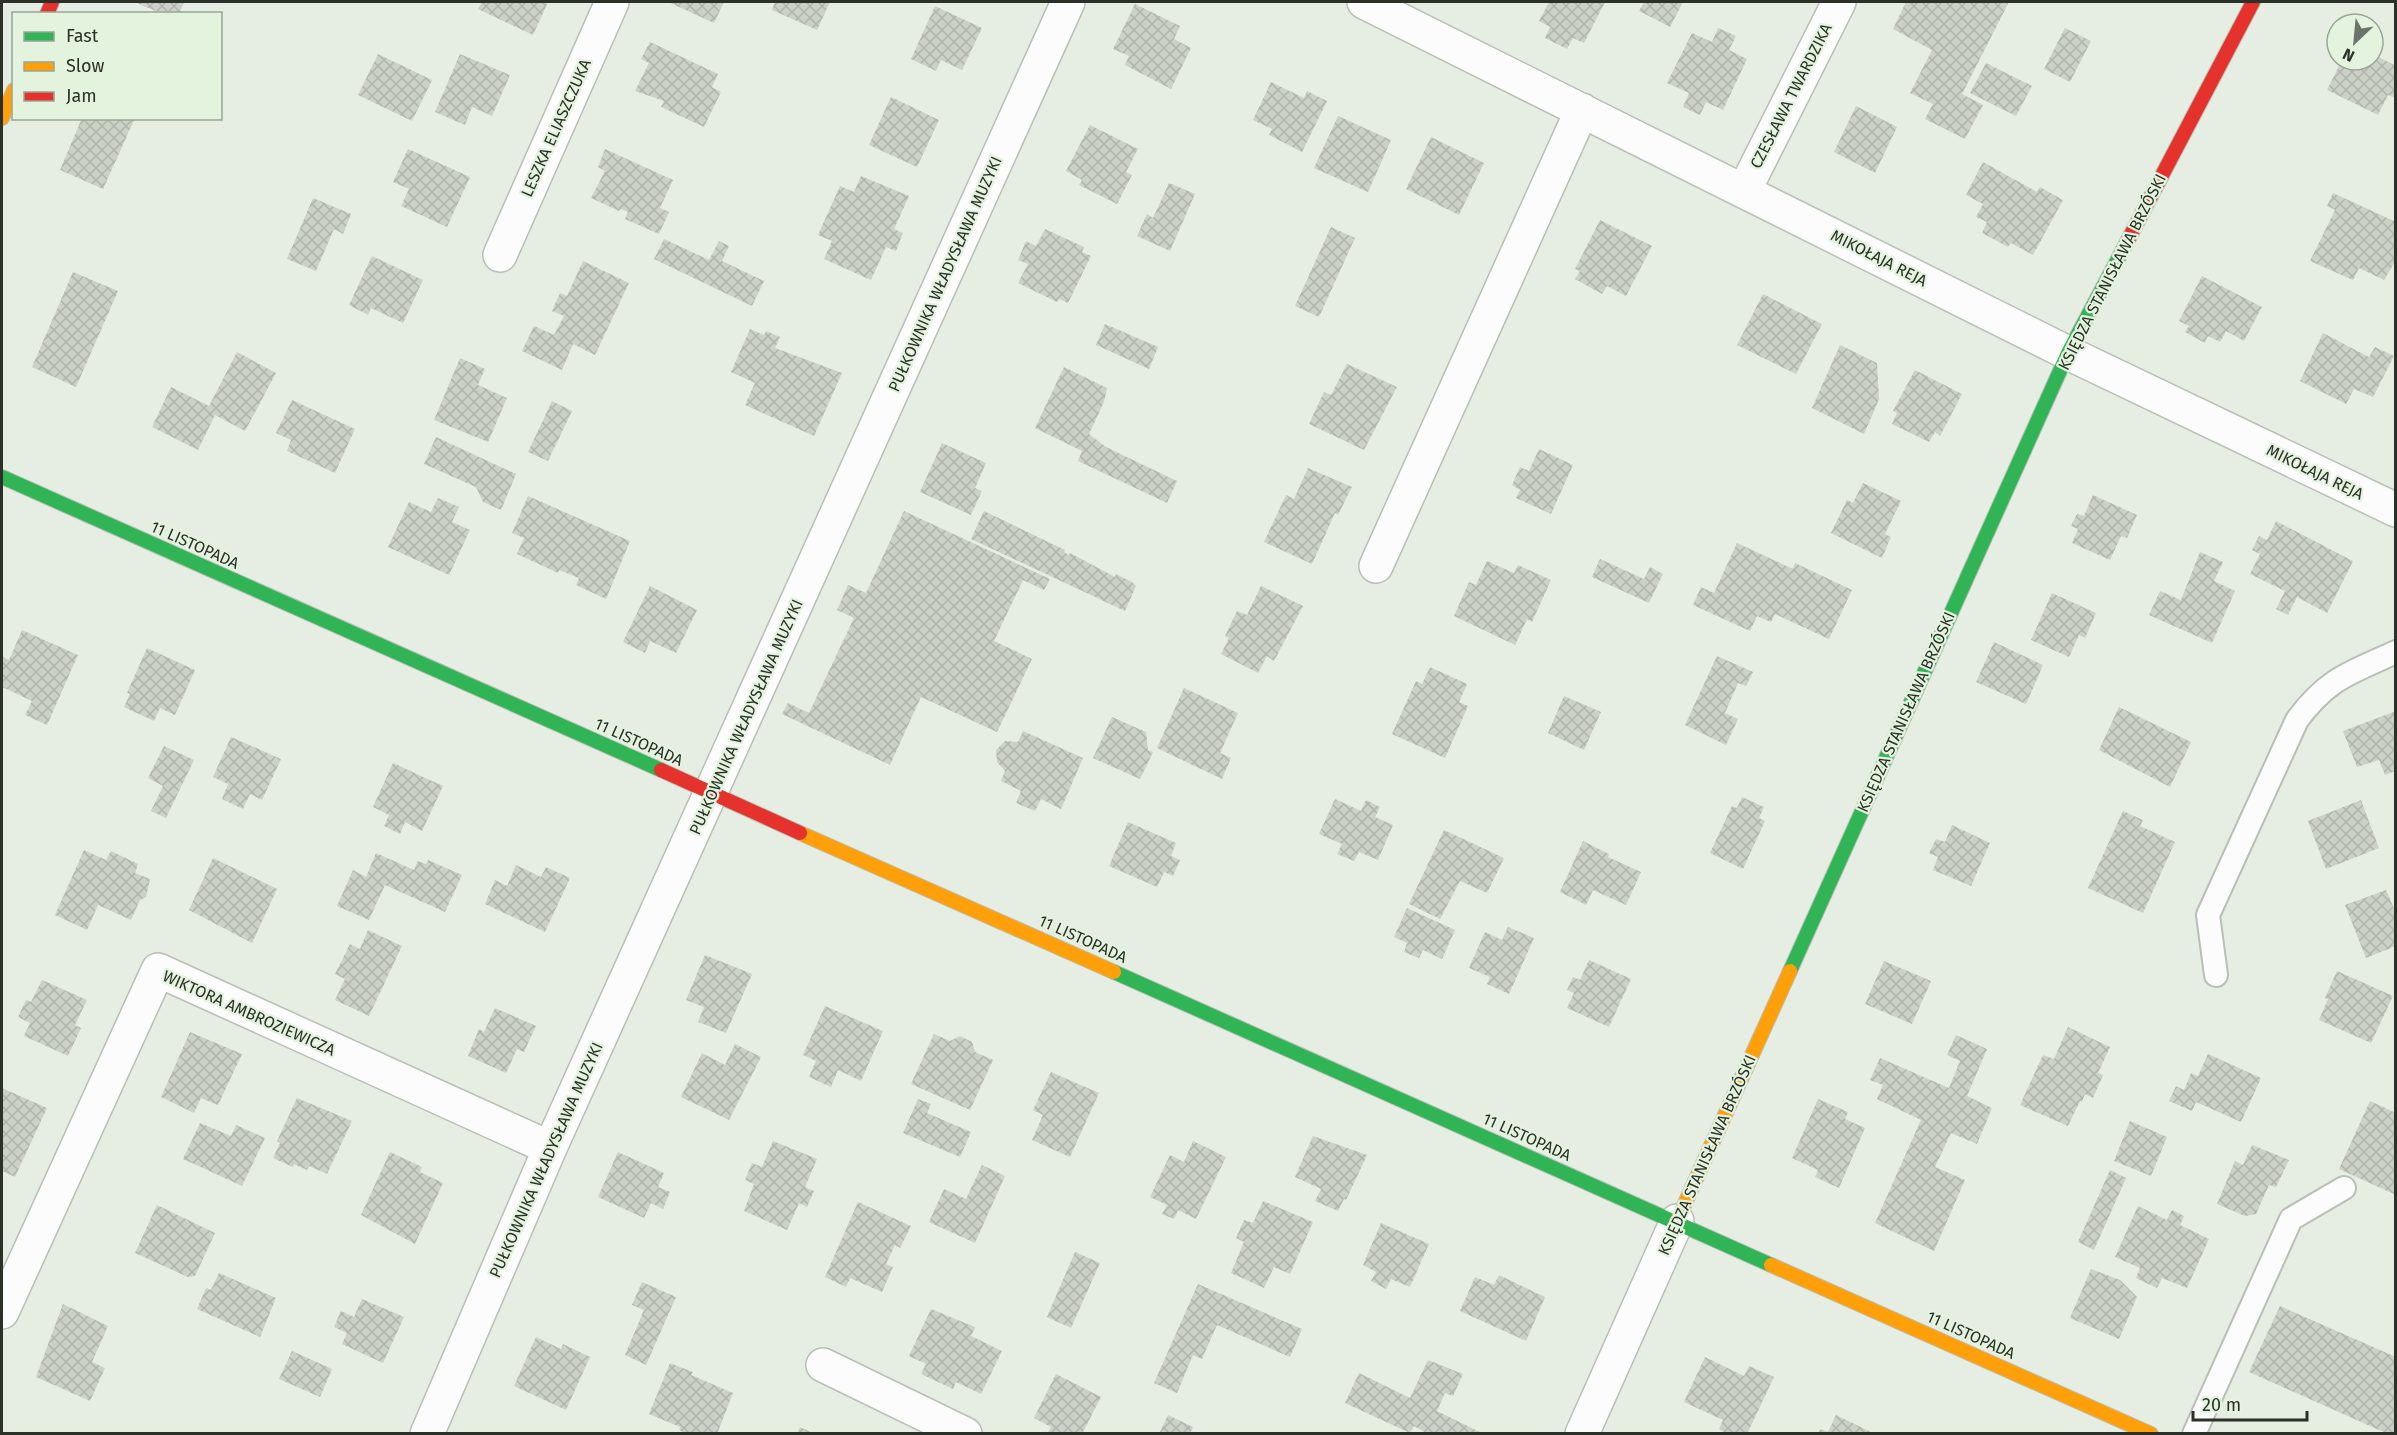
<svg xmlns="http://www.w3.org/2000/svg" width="2397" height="1435" viewBox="0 0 2397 1435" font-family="'Fira Sans',sans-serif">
<defs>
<pattern id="building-cross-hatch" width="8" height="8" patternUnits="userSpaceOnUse" patternTransform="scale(1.5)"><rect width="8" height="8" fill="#ccd1c8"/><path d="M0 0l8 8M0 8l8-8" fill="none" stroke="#afb4ac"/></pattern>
</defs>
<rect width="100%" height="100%" fill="#e6eee3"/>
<path fill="url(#building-cross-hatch)" d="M 134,2 L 184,2 L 179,14 L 163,14 Z
M 482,2 L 548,2 L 533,35 L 478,9 Z
M 668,2 L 724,2 L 714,23 Z
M 775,2 L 830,2 L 817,30 L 772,10 Z
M 1549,2 L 1605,2 L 1584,43 L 1573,38 L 1567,49 L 1545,38 L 1550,27 L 1539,21 Z
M 1644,2 L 1683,2 L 1670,27 L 1639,11 Z
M 1906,2 L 2009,2 L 1962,94 L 1983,105 L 1965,139 L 1925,119 L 1933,104 L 1910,93 L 1932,50 L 1893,29 Z
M 1135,4 L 1180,26 L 1174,39 L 1191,48 L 1171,89 L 1125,65 L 1129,56 L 1113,49 Z
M 935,6 L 982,28 L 962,70 L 941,60 L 936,71 L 911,59 Z
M 1718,28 L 1736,36 L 1729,50 L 1747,59 L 1723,110 L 1706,102 L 1700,115 L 1683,107 L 1689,93 L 1667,83 L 1692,33 L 1712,42 Z
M 2065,28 L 2091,41 L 2070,82 L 2044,69 Z
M 650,42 L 718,74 L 712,87 L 721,92 L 704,127 L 661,107 L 664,101 L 635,91 L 649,63 L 641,59 Z
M 378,54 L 432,80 L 412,121 L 358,95 Z
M 460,54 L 510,75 L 492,116 L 472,107 L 465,125 L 435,112 Z
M 2373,54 L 2396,66 L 2396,98 L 2388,95 L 2378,115 L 2327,90 L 2342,60 L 2373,60 Z
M 1986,63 L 2032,86 L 2016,116 L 1970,93 Z
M 1271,82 L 1304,98 L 1307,91 L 1327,101 L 1302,152 L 1269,135 L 1272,129 L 1253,120 Z
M 891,97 L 939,120 L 917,167 L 869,145 Z
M 1856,106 L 1897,127 L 1875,173 L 1834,152 Z
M 1338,116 L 1391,140 L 1368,192 L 1314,168 Z
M 82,118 L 135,118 L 103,189 L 60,170 Z
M 1090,125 L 1138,149 L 1126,172 L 1132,175 L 1117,204 L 1079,185 L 1082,180 L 1066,171 Z
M 1431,137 L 1484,163 L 1459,215 L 1406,189 Z
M 408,149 L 470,177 L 447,227 L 401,206 L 409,189 L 393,182 Z
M 605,149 L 673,180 L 660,208 L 669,212 L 659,234 L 625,219 L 628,212 L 621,209 L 619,211 L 591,198 L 605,171 L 598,167 Z
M 1983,162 L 2037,192 L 2040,187 L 2063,200 L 2033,255 L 2011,243 L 2008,247 L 1982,233 L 1987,222 L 1976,217 L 1983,204 L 1966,195 Z
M 861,176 L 909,196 L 894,229 L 903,233 L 896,251 L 886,247 L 871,280 L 824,259 L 832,241 L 818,235 L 840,186 L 854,192 Z
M 1169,183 L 1195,194 L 1170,251 L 1137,236 L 1147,214 L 1153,218 Z
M 2333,193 L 2396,222 L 2396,260 L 2384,280 L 2359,268 L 2353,280 L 2310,261 L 2335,210 L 2327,206 Z
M 313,198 L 351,214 L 343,234 L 334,229 L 316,271 L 287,259 Z
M 1600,220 L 1652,246 L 1626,296 L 1607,286 L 1602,294 L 1575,279 L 1580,271 L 1575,269 Z
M 1331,227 L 1355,238 L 1319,317 L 1295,306 Z
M 1045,229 L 1084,247 L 1082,252 L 1091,256 L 1068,303 L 1059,299 L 1057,302 L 1018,283 L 1028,264 L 1018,260 L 1026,241 L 1036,246 Z
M 664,239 L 709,260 L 719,241 L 729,246 L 722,261 L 764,281 L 752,306 L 654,259 Z
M 372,256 L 423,280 L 403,323 L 371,308 L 368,315 L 349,305 Z
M 583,261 L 629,283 L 595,355 L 573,344 L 562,370 L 522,351 L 534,326 L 554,335 L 564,316 L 552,311 L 560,293 L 567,296 Z
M 73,272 L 118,291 L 76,387 L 32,367 Z
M 2202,276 L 2262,307 L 2244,341 L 2226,331 L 2220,342 L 2208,336 L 2205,343 L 2185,332 L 2189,326 L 2179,321 Z
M 1763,294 L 1822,324 L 1796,374 L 1737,345 Z
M 1105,324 L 1158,347 L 1149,369 L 1096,345 Z
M 750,329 L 764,335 L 766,331 L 780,337 L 775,348 L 842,373 L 814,436 L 745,405 L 755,383 L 731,372 Z
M 2323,333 L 2369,357 L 2375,347 L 2394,356 L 2373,397 L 2354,389 L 2346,404 L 2300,381 Z
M 1840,345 L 1877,363 L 1879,399 L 1864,434 L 1812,408 Z
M 237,352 L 276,373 L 245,431 L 215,415 L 198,450 L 152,427 L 171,387 L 209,406 Z
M 460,358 L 485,369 L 478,385 L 507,398 L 488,442 L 434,420 Z
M 1347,364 L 1397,387 L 1364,450 L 1309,424 L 1324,392 L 1331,395 Z
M 1064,367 L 1107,388 L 1104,402 L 1089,434 L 1106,447 L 1177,481 L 1167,503 L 1078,461 L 1082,451 L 1035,428 Z
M 1915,370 L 1962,394 L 1940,436 L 1935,432 L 1929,442 L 1892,424 L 1897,413 L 1893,411 Z
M 292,400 L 355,429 L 335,473 L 287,451 L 291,440 L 276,433 Z
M 552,401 L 572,411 L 548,461 L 528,452 Z
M 436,437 L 516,474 L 501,510 L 483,502 L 476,487 L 424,464 Z
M 942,443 L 986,463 L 975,488 L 982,491 L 971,515 L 920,492 Z
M 1539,449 L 1573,465 L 1551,514 L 1516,498 L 1520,490 L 1512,485 L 1520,467 L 1529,471 Z
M 1308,468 L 1352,487 L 1338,515 L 1335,513 L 1312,564 L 1264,542 L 1286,495 L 1294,499 Z
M 1863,483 L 1901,501 L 1885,534 L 1891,537 L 1882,558 L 1831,533 L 1847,500 L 1853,503 Z
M 2093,495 L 2137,515 L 2127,538 L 2121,536 L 2110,560 L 2072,543 L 2078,529 L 2071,526 L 2077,514 L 2084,516 Z
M 528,496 L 630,541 L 606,599 L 576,585 L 579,578 L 559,570 L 558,573 L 517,554 L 524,538 L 512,533 Z
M 438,498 L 459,507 L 452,522 L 470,530 L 449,575 L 388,547 L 409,502 L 431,512 Z
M 904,511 L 1050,579 L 1044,590 L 1023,580 L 994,641 L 1032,659 L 997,732 L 921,697 L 890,765 L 782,714 L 788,703 L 809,713 L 854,618 L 837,610 L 848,585 L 866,593 Z
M 984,511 L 1065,550 L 1064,552 L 1069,555 L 1070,553 L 1115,577 L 1116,574 L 1132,582 L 1136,586 L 1125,611 L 971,539 Z
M 2276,521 L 2353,561 L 2327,613 L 2297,597 L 2288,615 L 2276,609 L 2285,591 L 2250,574 L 2260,554 L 2252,550 L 2259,536 L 2267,540 Z
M 1737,543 L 1793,569 L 1795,563 L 1852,590 L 1829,639 L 1775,614 L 1771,622 L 1757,616 L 1750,631 L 1693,605 L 1701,587 L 1714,593 Z
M 2200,552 L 2223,562 L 2214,581 L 2235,591 L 2212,643 L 2149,615 L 2160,591 L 2181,600 Z
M 1600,559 L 1644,579 L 1650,567 L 1663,574 L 1649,603 L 1592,577 Z
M 1487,561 L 1514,573 L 1518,565 L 1551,580 L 1532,622 L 1527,619 L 1515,645 L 1454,616 L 1469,582 L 1476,585 Z
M 650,586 L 697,610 L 676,653 L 650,641 L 645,653 L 623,642 Z
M 1261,586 L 1303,606 L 1274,661 L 1267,656 L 1258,673 L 1221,654 L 1229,638 L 1225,636 L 1237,611 L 1247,615 Z
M 2052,593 L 2096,613 L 2085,638 L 2079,635 L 2069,657 L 2031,640 Z
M 22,630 L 78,655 L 47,725 L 25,715 L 32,701 L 2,687 L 2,656 L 9,660 Z
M 1994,642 L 2043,665 L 2026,704 L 1976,682 Z
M 147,648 L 195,670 L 175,715 L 160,708 L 154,721 L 124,707 L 130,694 L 127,693 Z
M 1717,656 L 1753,672 L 1746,686 L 1738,683 L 1725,713 L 1738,719 L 1726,745 L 1685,725 Z
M 1430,667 L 1467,684 L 1459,702 L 1468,706 L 1445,758 L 1392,734 L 1416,681 L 1422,684 Z
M 1184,688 L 1238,713 L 1220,753 L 1231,758 L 1222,779 L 1157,748 Z
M 1564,696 L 1601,712 L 1584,750 L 1548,733 Z
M 2119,707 L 2191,742 L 2170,787 L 2099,750 Z
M 2396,711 L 2396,771 L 2385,775 L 2379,760 L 2357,767 L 2343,731 Z
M 1112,717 L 1146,732 L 1148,750 L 1153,752 L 1140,779 L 1093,758 Z
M 1023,731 L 1083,758 L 1061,809 L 1041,799 L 1035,811 L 1016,803 L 1021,791 L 1001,781 L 1005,771 L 997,762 L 996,750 L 1005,741 L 1018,742 Z
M 231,737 L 281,759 L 262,800 L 250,794 L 243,809 L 222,799 L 228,784 L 213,777 Z
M 164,746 L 194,760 L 166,818 L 151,811 L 163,786 L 148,778 Z
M 393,763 L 443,786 L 422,831 L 405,822 L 400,834 L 384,826 L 389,815 L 373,807 Z
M 1742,797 L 1764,807 L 1759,818 L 1765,821 L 1743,869 L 1710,853 L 1732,806 L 1737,808 Z
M 1335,799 L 1361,811 L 1366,800 L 1380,807 L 1375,817 L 1393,825 L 1378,860 L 1359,852 L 1354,861 L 1337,854 L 1342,844 L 1319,834 Z
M 2361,800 L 2379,848 L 2326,869 L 2308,821 Z
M 2123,811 L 2143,820 L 2140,826 L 2175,842 L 2143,913 L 2088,888 Z
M 1128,822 L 1176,843 L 1171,856 L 1180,860 L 1173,876 L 1164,872 L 1157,887 L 1109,866 Z
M 1952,825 L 1990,843 L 1971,886 L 1933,870 L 1938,857 L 1929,853 L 1936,839 L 1945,842 Z
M 1444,830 L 1504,858 L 1487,893 L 1460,881 L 1440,919 L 1409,904 Z
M 1583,841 L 1609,854 L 1608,857 L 1641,872 L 1626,905 L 1593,890 L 1586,905 L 1560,892 Z
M 84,850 L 106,860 L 111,851 L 138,864 L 135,873 L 150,879 L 146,897 L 140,900 L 131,920 L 98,905 L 87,930 L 55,915 Z
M 376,853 L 414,870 L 418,861 L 426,864 L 428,860 L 462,875 L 445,912 L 385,885 L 369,920 L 337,906 L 353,870 L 366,877 Z
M 213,858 L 277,889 L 252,943 L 189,910 Z
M 516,865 L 541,877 L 546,867 L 570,878 L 545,932 L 485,904 L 495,880 L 507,886 Z
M 2386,890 L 2396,913 L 2396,946 L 2366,958 L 2345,905 Z
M 1407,908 L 1455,930 L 1442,959 L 1423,950 L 1419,958 L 1404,952 L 1407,943 L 1394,937 Z
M 1508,927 L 1534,938 L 1509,994 L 1487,984 L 1490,977 L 1469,968 L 1485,932 L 1502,940 Z
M 368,930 L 402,946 L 369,1016 L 335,1000 L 345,979 L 335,974 L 350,944 L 360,949 Z
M 705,955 L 752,974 L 726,1033 L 698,1022 L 704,1007 L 686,1000 Z
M 1589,960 L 1631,979 L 1609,1027 L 1567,1008 L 1574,993 L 1567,990 L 1573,977 L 1580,980 Z
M 1884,961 L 1931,981 L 1912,1024 L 1865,1004 Z
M 2337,971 L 2393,996 L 2371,1043 L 2319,1020 L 2328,999 L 2325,998 Z
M 42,980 L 87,1000 L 75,1025 L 81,1028 L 68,1056 L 24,1036 L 30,1023 L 18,1017 L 26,1000 L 31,1002 Z
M 825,1006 L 883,1031 L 861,1081 L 838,1070 L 831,1087 L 809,1077 L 816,1061 L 803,1055 Z
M 495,1008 L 536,1026 L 524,1052 L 517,1049 L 506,1073 L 468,1056 L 479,1029 L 484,1032 Z
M 2068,1027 L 2110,1047 L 2098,1073 L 2103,1075 L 2093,1098 L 2085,1094 L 2082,1102 L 2080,1101 L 2068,1126 L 2020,1105 L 2043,1055 L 2054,1059 Z
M 190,1032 L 242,1054 L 218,1105 L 201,1098 L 194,1113 L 161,1097 Z
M 934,1034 L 950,1041 L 960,1036 L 972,1042 L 975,1052 L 993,1060 L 970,1110 L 911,1084 Z
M 1956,1035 L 1987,1049 L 1967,1096 L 1992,1108 L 1977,1144 L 1951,1133 L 1935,1167 L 1965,1180 L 1934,1251 L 1875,1223 L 1921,1120 L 1877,1099 L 1883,1085 L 1870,1080 L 1880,1058 L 1949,1088 L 1960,1061 L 1947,1055 Z
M 735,1044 L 761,1057 L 729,1120 L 681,1097 L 702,1053 L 725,1065 Z
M 2208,1054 L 2261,1078 L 2241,1122 L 2196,1102 L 2192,1111 L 2169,1101 L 2176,1086 L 2184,1090 L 2191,1073 L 2198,1076 Z
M 1051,1072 L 1099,1093 L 1070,1157 L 1032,1140 L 1043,1115 L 1033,1110 Z
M 2,1088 L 47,1108 L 15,1177 L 2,1171 Z
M 297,1098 L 352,1121 L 327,1174 L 309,1166 L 307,1170 L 294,1164 L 293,1167 L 273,1158 L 280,1143 L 277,1141 Z
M 918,1099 L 931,1104 L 927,1113 L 971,1132 L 960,1157 L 903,1133 Z
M 1818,1099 L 1848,1112 L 1845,1119 L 1865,1128 L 1839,1188 L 1815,1177 L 1818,1170 L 1792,1158 Z
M 2370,1101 L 2396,1113 L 2396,1195 L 2339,1169 Z
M 2130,1121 L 2167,1137 L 2151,1176 L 2114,1161 Z
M 200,1123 L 231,1136 L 236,1125 L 265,1138 L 242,1186 L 183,1159 Z
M 1313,1136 L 1367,1155 L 1346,1200 L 1344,1199 L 1338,1211 L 1315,1201 L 1321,1189 L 1295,1177 Z
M 773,1141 L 817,1159 L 805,1187 L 814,1191 L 807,1207 L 799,1203 L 787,1230 L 744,1211 L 754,1184 L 745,1180 L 752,1163 L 762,1167 Z
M 1193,1141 L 1226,1157 L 1196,1219 L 1178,1210 L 1174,1219 L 1162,1214 L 1167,1205 L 1150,1197 L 1170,1155 L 1184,1162 Z
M 2252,1145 L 2289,1160 L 2276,1187 L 2269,1185 L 2256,1214 L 2245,1216 L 2217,1204 L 2235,1161 L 2243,1165 Z
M 390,1152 L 422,1167 L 420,1172 L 443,1183 L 415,1244 L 361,1215 Z
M 618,1152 L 664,1173 L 658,1187 L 670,1192 L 663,1209 L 651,1203 L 644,1218 L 598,1197 Z
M 982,1165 L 1005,1176 L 975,1243 L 929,1222 L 944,1189 L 966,1199 Z
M 2110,1170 L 2126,1178 L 2094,1250 L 2078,1242 Z
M 1263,1201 L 1313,1222 L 1290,1274 L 1274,1267 L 1264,1288 L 1231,1273 L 1244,1242 L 1236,1238 L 1244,1220 L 1253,1223 Z
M 858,1202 L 911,1226 L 900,1248 L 895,1245 L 886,1264 L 893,1267 L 882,1292 L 850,1278 L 846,1287 L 825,1277 Z
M 157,1205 L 215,1233 L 195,1276 L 188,1277 L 135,1253 Z
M 2138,1206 L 2167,1220 L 2172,1210 L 2184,1216 L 2180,1225 L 2209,1239 L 2187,1288 L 2162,1278 L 2157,1288 L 2146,1283 L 2136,1278 L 2140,1268 L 2115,1257 Z
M 1381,1223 L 1429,1244 L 1410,1287 L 1391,1279 L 1386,1289 L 1371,1281 L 1376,1272 L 1363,1265 Z
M 1075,1252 L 1100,1263 L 1071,1328 L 1047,1317 Z
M 2091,1269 L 2120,1280 L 2137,1297 L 2119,1339 L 2070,1318 Z
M 219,1273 L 276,1298 L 260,1337 L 197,1309 L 206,1288 L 211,1290 Z
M 1499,1275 L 1545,1297 L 1526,1341 L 1460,1311 L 1475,1277 L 1494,1285 Z
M 642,1282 L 676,1297 L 646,1365 L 625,1355 L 644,1310 L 632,1305 Z
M 1198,1284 L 1302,1329 L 1290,1357 L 1217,1325 L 1202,1359 L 1193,1355 L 1177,1393 L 1154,1383 Z
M 362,1299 L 404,1317 L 383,1363 L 342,1344 L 347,1333 L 334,1327 L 341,1311 L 354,1317 Z
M 63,1304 L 108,1326 L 92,1362 L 105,1368 L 90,1401 L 36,1377 Z
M 2280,1306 L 2396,1357 L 2396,1434 L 2388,1434 L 2249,1372 Z
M 931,1309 L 975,1327 L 971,1336 L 1002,1351 L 981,1394 L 956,1382 L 953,1389 L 921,1374 L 926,1364 L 909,1356 Z
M 536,1337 L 561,1349 L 563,1344 L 590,1357 L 566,1410 L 514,1386 Z
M 292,1351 L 332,1369 L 320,1397 L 279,1379 Z
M 1705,1357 L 1744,1376 L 1749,1366 L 1774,1377 L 1747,1434 L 1727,1434 L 1719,1429 L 1723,1420 L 1684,1402 Z
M 1428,1360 L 1463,1374 L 1453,1396 L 1445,1393 L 1437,1411 L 1484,1434 L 1428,1434 L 1414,1426 L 1410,1433 L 1345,1403 L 1359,1373 L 1410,1398 Z
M 670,1363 L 693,1372 L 691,1375 L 733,1393 L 717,1434 L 686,1434 L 679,1430 L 680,1427 L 649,1414 Z
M 1056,1374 L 1101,1397 L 1082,1434 L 1047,1434 L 1051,1427 L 1034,1418 Z
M 1168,1415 L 1193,1427 L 1190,1434 L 1159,1434 Z
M 1836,1415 L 1875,1434 L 1818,1434 L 1820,1429 L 1828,1432 Z
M 800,1427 L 815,1434 L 797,1434 Z"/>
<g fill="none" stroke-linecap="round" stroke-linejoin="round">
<g stroke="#b8bfb5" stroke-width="26">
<path id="lane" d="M 2216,975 L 2208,915 L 2297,720 C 2328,678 2350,673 2396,652
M 2194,1434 L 2291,1219 L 2344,1188"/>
</g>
<g stroke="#b8bfb5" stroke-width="36">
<path id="street" d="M 1364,2 L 2068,353 L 2396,510
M 1744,191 L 1839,2
M 500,255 L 612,2
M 1376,566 L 1582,110
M 2,1312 L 158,970 L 550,1148
M 823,1365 L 965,1434
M 427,1434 L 550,1148 L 1068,2
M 1582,1434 L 1677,1221"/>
</g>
<g stroke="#b8bfb5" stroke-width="16">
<path id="fast" d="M 2,477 L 661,770
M 1790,971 L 2068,353 L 2127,242
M 1114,972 L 1771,1265"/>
</g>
<g stroke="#b8bfb5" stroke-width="16">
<path id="slow" d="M 2,118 L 14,90
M 800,833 L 1114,972
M 1677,1221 L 1790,971
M 1771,1265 L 2151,1434"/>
</g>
<g stroke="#b8bfb5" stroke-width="16">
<path id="jam" d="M 47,14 L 52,2
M 2127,242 L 2253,2
M 661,770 L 800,833"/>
</g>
<use href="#lane" stroke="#fbfcfb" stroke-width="22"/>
<use href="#street" stroke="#fbfcfb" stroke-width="33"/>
<use href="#fast" stroke="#30b455" stroke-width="14"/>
<use href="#slow" stroke="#ff9f0a" stroke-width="14"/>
<use href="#jam" stroke="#e5322d" stroke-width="14"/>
</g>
<g text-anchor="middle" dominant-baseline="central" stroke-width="4.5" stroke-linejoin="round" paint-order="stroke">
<g font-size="16" fill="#2b3129" stroke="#e3f3de">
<text transform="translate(1791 96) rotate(-63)">CZESŁAWA TWARDZIKA</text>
<text transform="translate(556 128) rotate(-66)">LESZKA ELIASZCZUKA</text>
<text transform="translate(1879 258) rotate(27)">MIKOŁAJA REJA</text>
<text transform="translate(2112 272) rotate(-63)">KSIĘDZA STANISŁAWA BRZÓSKI</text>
<text transform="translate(945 274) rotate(-66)">PUŁKOWNIKA WŁADYSŁAWA MUZYKI</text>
<text transform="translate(2315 472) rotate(26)">MIKOŁAJA REJA</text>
<text transform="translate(195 545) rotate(24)">11 LISTOPADA</text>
<text transform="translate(1906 712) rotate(-66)">KSIĘDZA STANISŁAWA BRZÓSKI</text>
<text transform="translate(746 717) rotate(-66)">PUŁKOWNIKA WŁADYSŁAWA MUZYKI</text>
<text transform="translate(639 742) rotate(24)">11 LISTOPADA</text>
<text transform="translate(1083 939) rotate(24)">11 LISTOPADA</text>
<text transform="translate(249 1013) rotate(24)">WIKTORA AMBROZIEWICZA</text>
<text transform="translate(1527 1137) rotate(24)">11 LISTOPADA</text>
<text transform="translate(1707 1155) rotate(-66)">KSIĘDZA STANISŁAWA BRZÓSKI</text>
<text transform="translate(546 1160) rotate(-66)">PUŁKOWNIKA WŁADYSŁAWA MUZYKI</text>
<text transform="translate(1971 1335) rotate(24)">11 LISTOPADA</text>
</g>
</g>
<rect width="2397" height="1435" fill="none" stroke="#2b3129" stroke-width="6"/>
<rect x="12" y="12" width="210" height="108" fill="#e3f3de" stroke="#99a596" stroke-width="1.5"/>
<rect x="24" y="32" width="30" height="9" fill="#30b455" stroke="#99a596" stroke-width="1.5"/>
<text x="66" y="42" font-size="18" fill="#2b3129">Fast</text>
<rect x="24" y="62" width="30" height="9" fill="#ff9f0a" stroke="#99a596" stroke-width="1.5"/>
<text x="66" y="72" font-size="18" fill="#2b3129">Slow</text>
<rect x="24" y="92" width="30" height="9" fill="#e5322d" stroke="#99a596" stroke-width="1.5"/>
<text x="66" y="102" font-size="18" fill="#2b3129">Jam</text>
<g transform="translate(2355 42) rotate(206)"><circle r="28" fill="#e3f3de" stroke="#99a596" stroke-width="1.5"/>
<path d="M0-4.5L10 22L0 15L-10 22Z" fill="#6c736a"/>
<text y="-9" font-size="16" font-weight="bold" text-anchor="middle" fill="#2b3129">N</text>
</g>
<path d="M2193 1411v9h114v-9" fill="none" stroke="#2b3129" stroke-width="3"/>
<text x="2202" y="1411" font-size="18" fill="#2b3129" stroke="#e3f3de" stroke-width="4.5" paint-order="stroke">20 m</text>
</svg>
